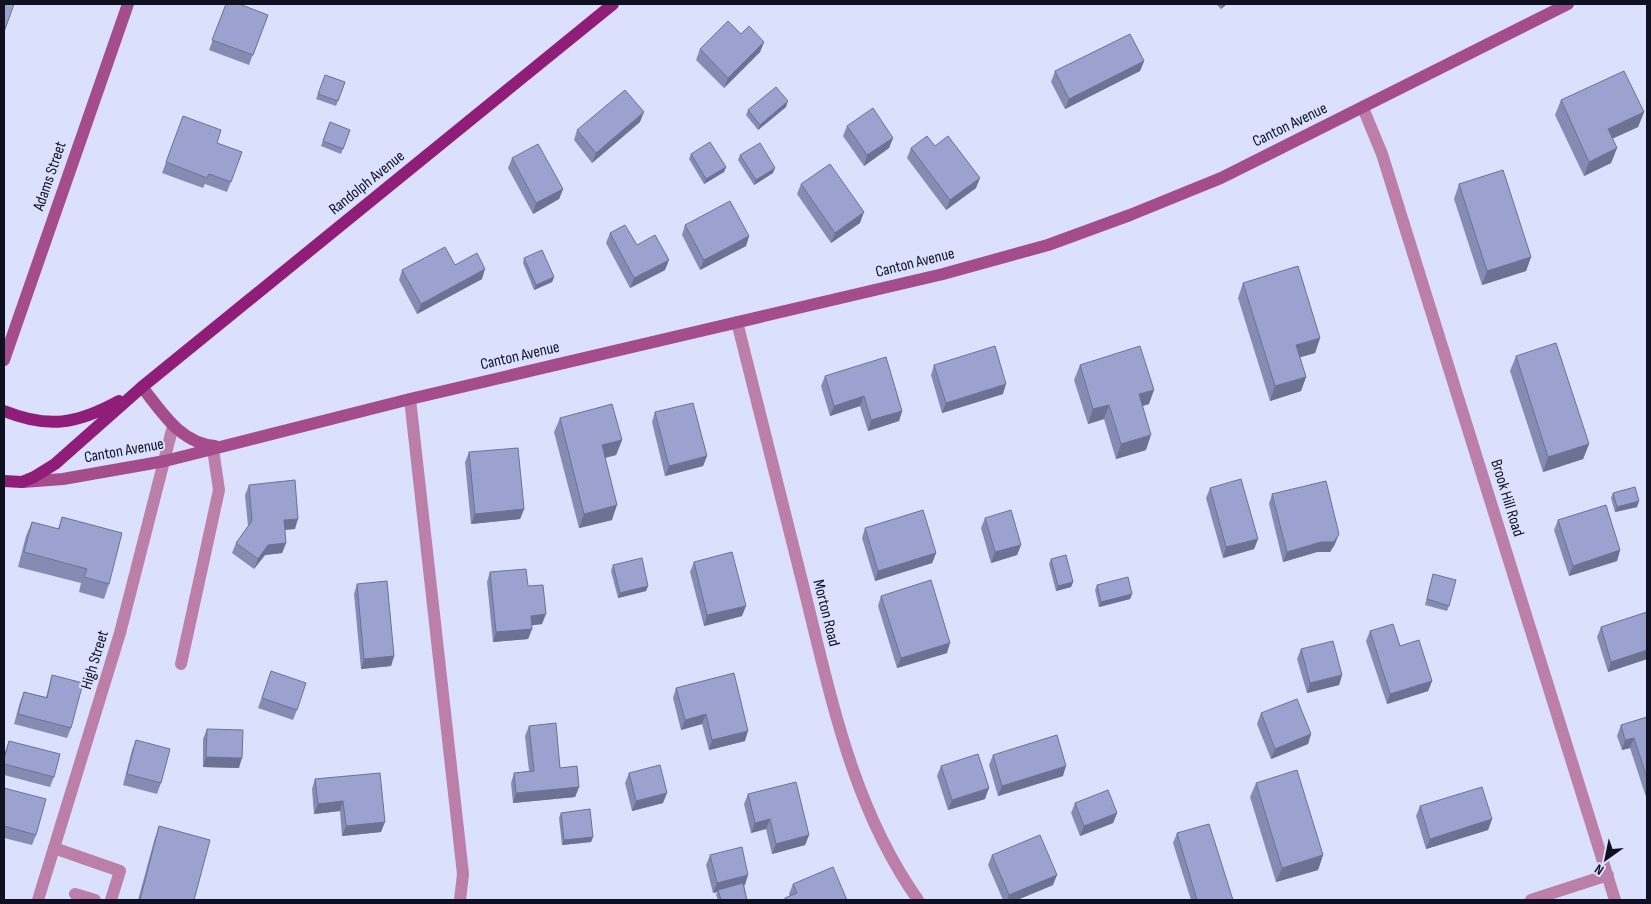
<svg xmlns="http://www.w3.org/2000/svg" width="1651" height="904" viewBox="0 0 1651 904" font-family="'Sofia Sans Condensed',sans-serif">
<rect width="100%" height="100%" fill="#dbe0fd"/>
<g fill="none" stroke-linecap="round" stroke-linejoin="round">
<path stroke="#bb7fa9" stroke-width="12" d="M 410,399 L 463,874 L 460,900
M 181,664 L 219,490 L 213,449
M 54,848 L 120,871 L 111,900
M 75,894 L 95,900"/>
<path stroke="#bb7fa9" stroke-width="12" d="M 1363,108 L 1382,154 L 1615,900
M 737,322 C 760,413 783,505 806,597 C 832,702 854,810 918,900
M 38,900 L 120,633 L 173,426
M 1531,900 L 1608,875"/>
<path stroke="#a44c8c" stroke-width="12" d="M 4,360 L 128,4
M 142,387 C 162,412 180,443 215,446
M 23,482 L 63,479 L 165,461 L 410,399 L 943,274 L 1048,245 L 1130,215 L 1221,178 L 1568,4"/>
<path stroke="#901d77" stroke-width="12" d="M 4,411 C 49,429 77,424 119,401
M 4,481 L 22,482 L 34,477 L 55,464 L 142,387 L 613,4"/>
</g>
<path fill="#868bb3" d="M 226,4 L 268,15 L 249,65 L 209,50 Z
M 1216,4 L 1227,4 L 1221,9 Z
M 741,34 L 764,42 L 760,52 L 724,88 L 696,60 L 700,49 Z
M 1144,61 L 1140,71 L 1065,109 L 1051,82 L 1055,71 Z
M 325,75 L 345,82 L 336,106 L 316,99 Z
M 1561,100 L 1644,112 L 1638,127 L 1612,139 L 1617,148 L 1611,163 L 1584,176 L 1555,115 Z
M 786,107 L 758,130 L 746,115 L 748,110 Z
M 183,116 L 217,143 L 242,152 L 227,192 L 205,184 L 203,188 L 162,173 Z
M 330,122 L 350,130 L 341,154 L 321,146 Z
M 640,122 L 592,163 L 574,140 L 577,130 Z
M 847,126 L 893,138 L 889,148 L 864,166 L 843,136 Z
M 911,148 L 976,188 L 946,210 L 907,158 Z
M 691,154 L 726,167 L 724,172 L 704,184 L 689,159 Z
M 740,155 L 773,173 L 754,185 L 738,160 Z
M 512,158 L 563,189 L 559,199 L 533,214 L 508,168 Z
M 801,184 L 860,223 L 831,243 L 797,194 Z
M 1459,184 L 1531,257 L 1526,271 L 1482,285 L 1454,199 Z
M 685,225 L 749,236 L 746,246 L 700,270 L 682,235 Z
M 610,233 L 665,270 L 630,288 L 606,243 Z
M 524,258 L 554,277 L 552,282 L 534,290 L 523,263 Z
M 402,270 L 482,279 L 417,314 L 399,280 Z
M 1243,283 L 1320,338 L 1315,353 L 1300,357 L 1306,377 L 1301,391 L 1270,401 L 1238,298 Z
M 1516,356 L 1589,444 L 1583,459 L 1543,472 L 1510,371 Z
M 934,365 L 1003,394 L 942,413 L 931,375 Z
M 1080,365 L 1149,404 L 1142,406 L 1146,450 L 1116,459 L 1104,419 L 1088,424 L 1074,380 Z
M 825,376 L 902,411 L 899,421 L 868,431 L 860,406 L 830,416 L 821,386 Z
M 655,412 L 707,456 L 703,466 L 665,476 L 652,422 Z
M 560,418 L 622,440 L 616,455 L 605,458 L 612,520 L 579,528 L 554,432 Z
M 469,452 L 524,509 L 520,519 L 471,524 L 465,462 Z
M 249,485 L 295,529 L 284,530 L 286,543 L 282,553 L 265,555 L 254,569 L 232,553 L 236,543 L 248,526 L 245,495 Z
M 1210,488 L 1258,539 L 1254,549 L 1223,558 L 1206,498 Z
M 1613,493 L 1637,507 L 1615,512 L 1611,498 Z
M 1272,494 L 1335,544 L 1330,552 L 1317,552 L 1283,562 L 1269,504 Z
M 62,517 L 109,584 L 104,599 L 79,592 L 81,583 L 18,567 L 26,536 L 32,522 L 58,529 Z
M 985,518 L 1021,545 L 1017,555 L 991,563 L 981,528 Z
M 1558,520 L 1620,550 L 1617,561 L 1569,576 L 1554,530 Z
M 865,528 L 936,553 L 932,563 L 875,581 L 862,538 Z
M 1051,559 L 1073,582 L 1071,587 L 1056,591 L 1049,564 Z
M 694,562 L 742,616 L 704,626 L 690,572 Z
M 613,565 L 648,586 L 646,591 L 618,598 L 611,571 Z
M 490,572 L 528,586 L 542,624 L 532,625 L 532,629 L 528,639 L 493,642 L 487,582 Z
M 1433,574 L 1449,606 L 1447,611 L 1425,605 Z
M 357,584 L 394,656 L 391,666 L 361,669 L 354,594 Z
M 1097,585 L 1132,594 L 1130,599 L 1099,607 L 1095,590 Z
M 881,596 L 947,653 L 897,668 L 878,606 Z
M 1647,612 L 1647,659 L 1608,672 L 1597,637 L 1601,627 Z
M 1370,631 L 1432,681 L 1428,691 L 1387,704 L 1366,641 Z
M 1301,649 L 1342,675 L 1339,685 L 1307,693 L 1297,659 Z
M 271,671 L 297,710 L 293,720 L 258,708 Z
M 52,675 L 71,728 L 67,738 L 14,724 L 20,702 L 24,692 L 46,697 Z
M 676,688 L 745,741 L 709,750 L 702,724 L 681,730 L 673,698 Z
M 1261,713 L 1311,734 L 1308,744 L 1271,759 L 1257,724 Z
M 1647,717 L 1647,800 L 1630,748 L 1622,750 L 1617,736 L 1621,725 Z
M 529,726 L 560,768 L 579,787 L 575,797 L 513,803 L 511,783 L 514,773 L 529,771 L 525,736 Z
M 207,729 L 239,768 L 203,767 L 203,739 Z
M 136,740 L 161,783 L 157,794 L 123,785 L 132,750 Z
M 9,741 L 54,777 L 50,787 L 4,775 L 4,755 Z
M 993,755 L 1063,776 L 998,796 L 989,765 Z
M 941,766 L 985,799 L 948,810 L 937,776 Z
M 629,773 L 663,803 L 632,811 L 625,783 Z
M 315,779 L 381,832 L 342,836 L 340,811 L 314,814 L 312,789 Z
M 1256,783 L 1323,855 L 1318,870 L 1276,882 L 1250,797 Z
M 4,788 L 36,835 L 32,845 L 4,838 Z
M 748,794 L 809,835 L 805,845 L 772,854 L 766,829 L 751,833 L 744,804 Z
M 1075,803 L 1117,813 L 1113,823 L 1080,836 L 1071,813 Z
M 1420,806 L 1492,819 L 1488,830 L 1426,849 L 1416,816 Z
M 561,813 L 593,837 L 591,842 L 562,845 L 559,818 Z
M 159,826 L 194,900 L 138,900 L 154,841 Z
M 1177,833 L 1233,900 L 1191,900 L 1173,843 Z
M 710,855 L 745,885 L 744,885 L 747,900 L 718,900 L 716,895 L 717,892 L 713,893 L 706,865 Z
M 992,855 L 1053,885 L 1017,900 L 1003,900 L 988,865 Z
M 793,884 L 847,900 L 784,900 L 785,898 L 790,896 L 789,894 Z"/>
<path fill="#6d7192" d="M 1223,4 L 1227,4 L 1221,9 Z
M 764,42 L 760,52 L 724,88 L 728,78 Z
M 1144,61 L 1140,71 L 1065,109 L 1069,99 Z
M 788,101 L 786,107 L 758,130 L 760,125 Z
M 644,112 L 640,122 L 592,163 L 596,153 Z
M 1644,112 L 1638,127 L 1602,143 L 1608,129 Z
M 893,138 L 889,148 L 864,166 L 867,155 Z
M 1617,148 L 1611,163 L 1584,176 L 1589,162 Z
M 726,167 L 724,172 L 704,184 L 706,179 Z
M 775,168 L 773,173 L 754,185 L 756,180 Z
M 980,178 L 976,188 L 946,210 L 950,200 Z
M 563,189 L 559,199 L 533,214 L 536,203 Z
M 864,212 L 860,223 L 831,243 L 835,233 Z
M 749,236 L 746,246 L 700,270 L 704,260 Z
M 1531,257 L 1526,271 L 1482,285 L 1487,271 Z
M 669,260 L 665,270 L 630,288 L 634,278 Z
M 485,269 L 482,279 L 417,314 L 421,304 Z
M 554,277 L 552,282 L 534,290 L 536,285 Z
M 1320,338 L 1315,353 L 1291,360 L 1296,345 Z
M 1306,377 L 1301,391 L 1270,401 L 1275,386 Z
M 1006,384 L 1003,394 L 942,413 L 946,403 Z
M 1154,390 L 1149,404 L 1133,409 L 1139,394 Z
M 864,396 L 860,406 L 830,416 L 834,406 Z
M 1109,405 L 1104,419 L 1088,424 L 1093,409 Z
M 902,411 L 899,421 L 868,431 L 871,420 Z
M 1151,435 L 1146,450 L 1116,459 L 1121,444 Z
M 622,440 L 616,455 L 596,460 L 602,445 Z
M 1589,444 L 1583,459 L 1543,472 L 1548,457 Z
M 707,456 L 703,466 L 665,476 L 669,466 Z
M 1639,501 L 1637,507 L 1615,512 L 1617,507 Z
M 617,505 L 612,520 L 579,528 L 584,514 Z
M 524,509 L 520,519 L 471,524 L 475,514 Z
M 298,519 L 295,529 L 280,530 L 284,520 Z
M 1339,534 L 1335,544 L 1330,552 L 1317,552 L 1283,562 L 1287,552 Z
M 1258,539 L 1254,549 L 1223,558 L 1226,547 Z
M 286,543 L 282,553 L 265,555 L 254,569 L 258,559 L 268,545 Z
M 1021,545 L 1017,555 L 991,563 L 995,552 Z
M 1620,550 L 1617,561 L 1569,576 L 1573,566 Z
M 936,553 L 932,563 L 875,581 L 878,571 Z
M 1073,582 L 1071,587 L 1056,591 L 1058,586 Z
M 648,586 L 646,591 L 618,598 L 620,593 Z
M 1132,594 L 1130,599 L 1099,607 L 1101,602 Z
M 746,606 L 742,616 L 704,626 L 707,615 Z
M 546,614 L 542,624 L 527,626 L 531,616 Z
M 532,629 L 528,639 L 493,642 L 496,632 Z
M 950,643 L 947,653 L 897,668 L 901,658 Z
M 1647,650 L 1647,659 L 1608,672 L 1611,662 Z
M 394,656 L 391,666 L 361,669 L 364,659 Z
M 1342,675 L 1339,685 L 1307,693 L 1310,683 Z
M 1432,681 L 1428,691 L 1387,704 L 1390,694 Z
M 706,714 L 702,724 L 681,730 L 685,720 Z
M 748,731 L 745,741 L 709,750 L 712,740 Z
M 1311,734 L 1308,744 L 1271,759 L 1275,749 Z
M 1634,738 L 1630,748 L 1622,750 L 1625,740 Z
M 206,757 L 242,758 L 239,768 L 203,767 Z
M 1066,766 L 1063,776 L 998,796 L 1002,786 Z
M 579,787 L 575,797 L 513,803 L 516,793 Z
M 989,788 L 985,799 L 948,810 L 952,800 Z
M 667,793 L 663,803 L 632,811 L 636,801 Z
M 343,801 L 340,811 L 314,814 L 318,804 Z
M 1117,813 L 1113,823 L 1080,836 L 1084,826 Z
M 770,819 L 766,829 L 751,833 L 755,823 Z
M 1492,819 L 1488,830 L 1426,849 L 1430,839 Z
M 385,822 L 381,832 L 342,836 L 346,826 Z
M 809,835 L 805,845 L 772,854 L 776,844 Z
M 593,837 L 591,842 L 562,845 L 564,840 Z
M 1323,855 L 1318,870 L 1276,882 L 1282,868 Z
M 748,875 L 745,885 L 719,892 L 718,890 L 717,892 L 713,893 L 717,883 Z
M 1057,875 L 1053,885 L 1017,900 L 1007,900 L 1009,895 Z"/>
<path fill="#9ca2d0" stroke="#6d7192" d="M 4,4 L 14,4 L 4,32 Z
M 226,4 L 239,4 L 268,15 L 253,55 L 212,40 Z
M 728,21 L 741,34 L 749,26 L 764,42 L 728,78 L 700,49 Z
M 1130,34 L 1144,61 L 1069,99 L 1055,71 Z
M 1624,71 L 1644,112 L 1608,129 L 1617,148 L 1589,162 L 1561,100 Z
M 325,75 L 345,82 L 338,101 L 318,94 Z
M 776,87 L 788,101 L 760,125 L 748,110 Z
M 625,90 L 644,112 L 596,153 L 577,130 Z
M 873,108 L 893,138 L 867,155 L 847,126 Z
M 183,116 L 221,130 L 217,143 L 242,152 L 231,182 L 209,174 L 207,178 L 166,162 Z
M 330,122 L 350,130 L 343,149 L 323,141 Z
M 927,136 L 935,146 L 948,136 L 980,178 L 950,200 L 911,148 Z
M 710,142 L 726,167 L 706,179 L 691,154 Z
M 760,143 L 775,168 L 756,180 L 740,155 Z
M 538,144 L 563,189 L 536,203 L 512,158 Z
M 830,164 L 864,212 L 835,233 L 801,184 Z
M 1503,170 L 1531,257 L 1487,271 L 1459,184 Z
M 730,201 L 749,236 L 704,260 L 685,225 Z
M 625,225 L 637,245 L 655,235 L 669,260 L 634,278 L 610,233 Z
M 445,247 L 455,265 L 477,253 L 485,269 L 421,304 L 402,270 Z
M 542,250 L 554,277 L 536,285 L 524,258 Z
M 1298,266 L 1320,338 L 1296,345 L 1306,377 L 1275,386 L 1243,283 Z
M 1556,343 L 1589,444 L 1548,457 L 1516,356 Z
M 995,346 L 1006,384 L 946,403 L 934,365 Z
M 1140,346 L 1154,390 L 1139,394 L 1151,435 L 1121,444 L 1109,405 L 1093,409 L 1080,365 Z
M 886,357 L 902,411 L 871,420 L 864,396 L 834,406 L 825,376 Z
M 693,403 L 707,456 L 669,466 L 655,412 Z
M 612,404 L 622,440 L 602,445 L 617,505 L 584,514 L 560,418 Z
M 518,448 L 524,509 L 475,514 L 469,452 Z
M 1241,479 L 1258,539 L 1226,547 L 1210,488 Z
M 295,480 L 298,519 L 284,520 L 286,543 L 268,545 L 258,559 L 236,543 L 252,521 L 249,485 Z
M 1326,481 L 1339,534 L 1334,542 L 1321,542 L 1287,552 L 1272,494 Z
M 1635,487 L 1639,501 L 1617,507 L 1613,493 Z
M 1606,505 L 1620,550 L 1573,566 L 1558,520 Z
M 923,510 L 936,553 L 878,571 L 865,528 Z
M 1011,510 L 1021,545 L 995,552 L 985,518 Z
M 62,517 L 122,533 L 109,584 L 84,577 L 87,569 L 24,552 L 32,522 L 59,529 Z
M 732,552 L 746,606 L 707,615 L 694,562 Z
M 1066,555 L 1073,582 L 1058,586 L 1051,559 Z
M 642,558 L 648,586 L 620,593 L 613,565 Z
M 526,569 L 528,586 L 543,585 L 546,614 L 531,616 L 532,629 L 496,632 L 490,572 Z
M 1433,574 L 1456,580 L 1449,606 L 1427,599 Z
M 1128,577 L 1132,594 L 1101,602 L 1097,585 Z
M 931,580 L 950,643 L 901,658 L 881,596 Z
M 387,581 L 394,656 L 364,659 L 357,584 Z
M 1647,612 L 1647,650 L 1611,662 L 1601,627 Z
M 1393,624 L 1400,646 L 1419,640 L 1432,681 L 1390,694 L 1370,631 Z
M 1333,641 L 1342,675 L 1310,683 L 1301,649 Z
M 271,671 L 306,683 L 297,710 L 262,698 Z
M 734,673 L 748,731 L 712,740 L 706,714 L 685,720 L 676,688 Z
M 52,675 L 83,683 L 71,728 L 18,714 L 24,692 L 47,698 Z
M 1297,699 L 1311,734 L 1275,749 L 1261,713 Z
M 1647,717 L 1647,778 L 1634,738 L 1625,740 L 1621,725 Z
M 556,723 L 560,768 L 577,766 L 579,787 L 516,793 L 514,773 L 534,771 L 529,726 Z
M 207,729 L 243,730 L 242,758 L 206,757 Z
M 1057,735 L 1066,766 L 1002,786 L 993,755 Z
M 136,740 L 170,749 L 161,783 L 127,774 Z
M 9,741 L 60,754 L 54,777 L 4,764 L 4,759 Z
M 978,754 L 989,788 L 952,800 L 941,766 Z
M 660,765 L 667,793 L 636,801 L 629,773 Z
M 1297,770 L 1323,855 L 1282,868 L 1256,783 Z
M 380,773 L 385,822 L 346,826 L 343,801 L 318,804 L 315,779 Z
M 796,782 L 809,835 L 776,844 L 770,819 L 755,823 L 748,794 Z
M 1482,787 L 1492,819 L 1430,839 L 1420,806 Z
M 4,788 L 46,799 L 36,835 L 4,826 Z
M 1108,790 L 1117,813 L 1084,826 L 1075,803 Z
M 590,809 L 593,837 L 564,840 L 561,813 Z
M 1209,824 L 1233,900 L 1197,900 L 1177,833 Z
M 159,826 L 210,840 L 194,900 L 140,900 Z
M 1040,835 L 1057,875 L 1009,895 L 992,855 Z
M 742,847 L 748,875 L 717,883 L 710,855 Z
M 833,867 L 847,900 L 786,900 L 785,898 L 797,893 L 793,884 Z
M 743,883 L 747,900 L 721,900 L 718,890 Z"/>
<g text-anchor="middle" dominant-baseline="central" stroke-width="4" stroke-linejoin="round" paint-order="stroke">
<g font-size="16" fill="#0f1021" stroke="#dbe0fd">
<text transform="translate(1290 125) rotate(-26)">Canton Avenue</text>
<text transform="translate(50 176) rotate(-71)">Adams Street</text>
<text transform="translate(367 183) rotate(-39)">Randolph Avenue</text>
<text transform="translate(915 263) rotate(-14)">Canton Avenue</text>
<text transform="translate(520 356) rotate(-13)">Canton Avenue</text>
<text transform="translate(124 451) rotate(-10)">Canton Avenue</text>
<text transform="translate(1507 498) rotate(73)">Brook Hill Road</text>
<text transform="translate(826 613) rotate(76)">Morton Road</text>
<text transform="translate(95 660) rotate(-73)">High Street</text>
</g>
</g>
<rect width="1651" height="904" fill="none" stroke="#0f1021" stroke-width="10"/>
<g transform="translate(1606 859) rotate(213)" stroke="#dbe0fd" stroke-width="4" paint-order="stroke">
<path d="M0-4L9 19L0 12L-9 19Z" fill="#0f1021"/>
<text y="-8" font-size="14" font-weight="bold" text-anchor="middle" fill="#0f1021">N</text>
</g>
</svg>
